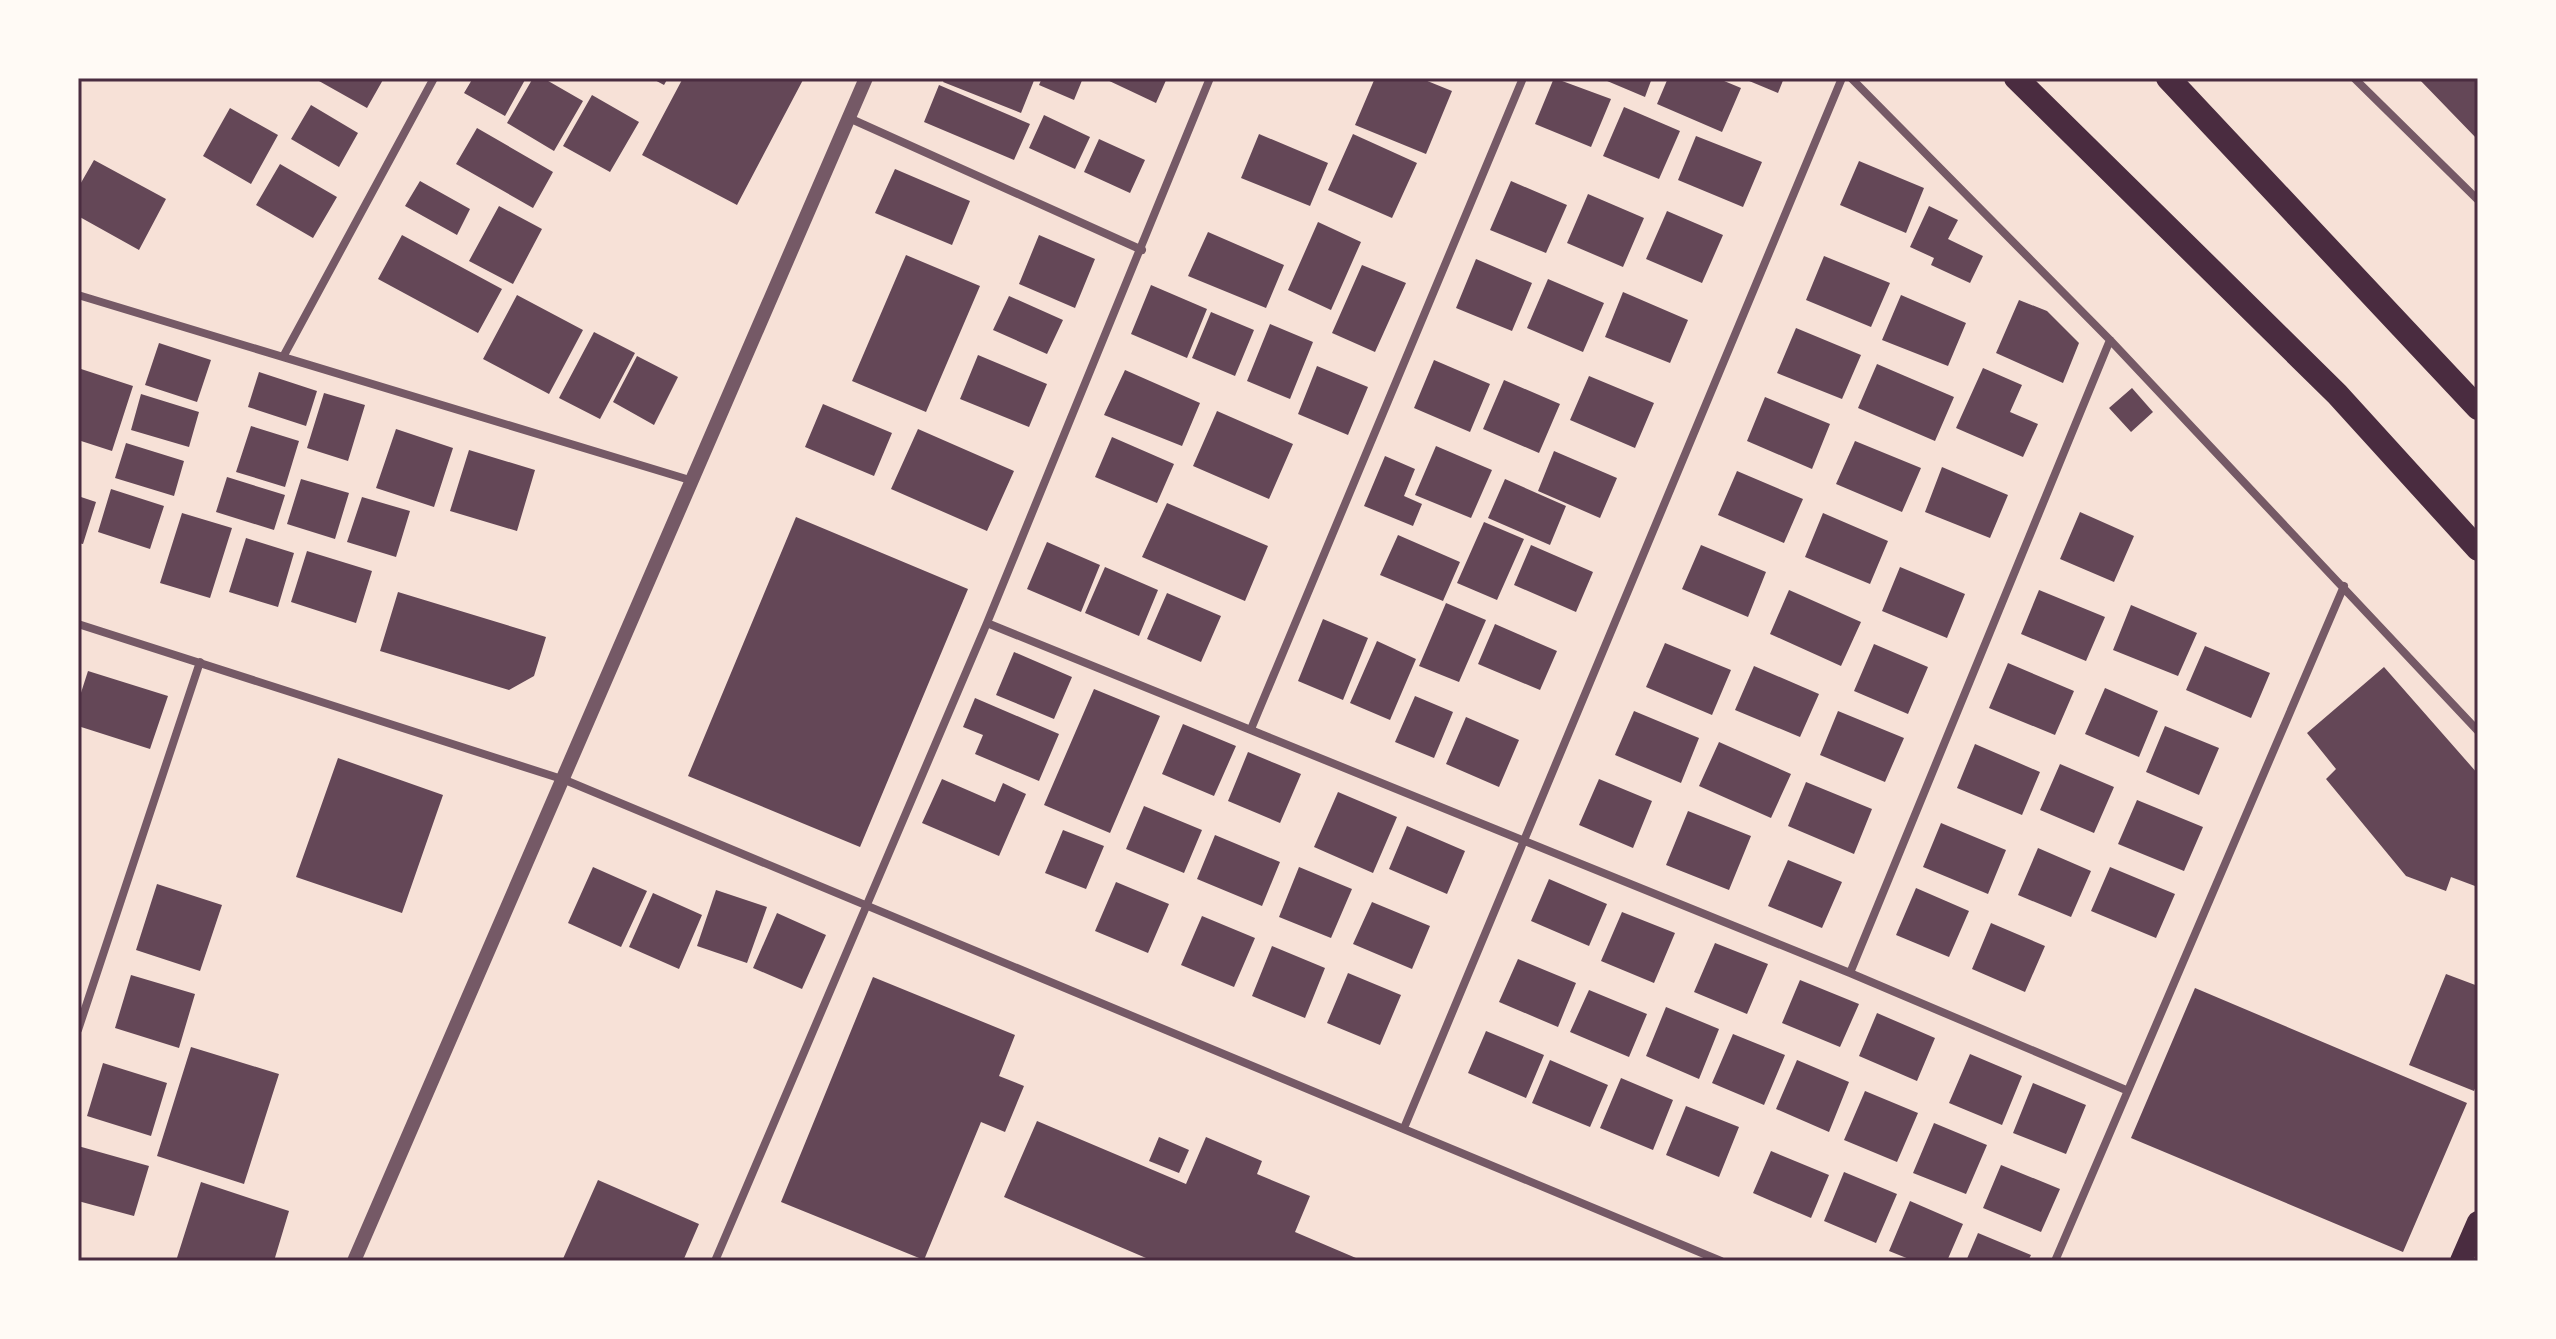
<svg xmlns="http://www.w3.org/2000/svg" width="2556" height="1339" viewBox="0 0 2556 1339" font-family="Cabin,sans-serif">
<rect width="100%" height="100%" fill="#f7e1d7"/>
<path fill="#644757" d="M 320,78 L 384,78 L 367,108 L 319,81 Z
M 473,78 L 526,78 L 505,116 L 464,93 Z
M 533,78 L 543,78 L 583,101 L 554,151 L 507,123 Z
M 651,78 L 668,78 L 664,85 Z
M 683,78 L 804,78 L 737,205 L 642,155 Z
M 945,78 L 1035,78 L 1021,113 L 943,82 Z
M 1042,78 L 1083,78 L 1074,100 L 1039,85 Z
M 1103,78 L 1167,78 L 1156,103 Z
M 1375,78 L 1420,78 L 1452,91 L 1426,154 L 1355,125 Z
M 1554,78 L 1611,99 L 1591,147 L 1535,124 Z
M 1600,78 L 1652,78 L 1645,97 Z
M 1668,78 L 1717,78 L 1741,88 L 1722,132 L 1657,104 Z
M 1742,78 L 1784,78 L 1778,93 Z
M 2418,78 L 2478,78 L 2478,140 Z
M 939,85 L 1030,124 L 1014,160 L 924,122 Z
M 592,95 L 639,122 L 610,172 L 563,146 Z
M 311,105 L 358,133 L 339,167 L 291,139 Z
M 1624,107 L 1680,131 L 1659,179 L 1603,156 Z
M 230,108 L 278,135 L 251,184 L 203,156 Z
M 1044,115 L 1090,137 L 1075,169 L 1029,148 Z
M 477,128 L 553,172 L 533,208 L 456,164 Z
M 1259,134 L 1328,163 L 1310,206 L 1241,178 Z
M 1353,134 L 1417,163 L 1392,218 L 1328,190 Z
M 1696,136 L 1762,162 L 1743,207 L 1678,180 Z
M 1099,139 L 1145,160 L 1130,193 L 1084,172 Z
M 94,160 L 166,199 L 139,250 L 78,216 L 78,188 Z
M 1859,161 L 1924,188 L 1906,233 L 1840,205 Z
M 280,164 L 337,197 L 313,238 L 256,205 Z
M 895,169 L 970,201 L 952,245 L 875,213 Z
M 420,181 L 470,209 L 457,235 L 405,206 Z
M 1511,181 L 1567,205 L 1546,253 L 1490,230 Z
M 1588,194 L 1644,218 L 1623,267 L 1567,243 Z
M 499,206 L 542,229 L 513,284 L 469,261 Z
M 1929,206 L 1958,220 L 1948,239 L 1983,256 L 1970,283 L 1931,265 L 1934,258 L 1910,247 Z
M 1667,211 L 1723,235 L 1702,283 L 1646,259 Z
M 1318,222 L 1361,242 L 1331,310 L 1288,290 Z
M 1208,232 L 1284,265 L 1266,308 L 1188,276 Z
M 402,235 L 502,289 L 478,333 L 378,279 Z
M 1039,235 L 1095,259 L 1075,308 L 1019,284 Z
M 906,255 L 980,286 L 926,412 L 852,381 Z
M 1824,256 L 1890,283 L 1871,327 L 1806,300 Z
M 1476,259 L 1532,283 L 1512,331 L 1456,308 Z
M 1362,265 L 1406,283 L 1375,352 L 1332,333 Z
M 1548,279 L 1604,303 L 1583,352 L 1527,328 Z
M 1151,285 L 1207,309 L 1187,358 L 1131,334 Z
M 1623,292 L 1688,320 L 1670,363 L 1605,337 Z
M 517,295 L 583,330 L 549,394 L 483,359 Z
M 1901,295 L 1966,323 L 1948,366 L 1882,340 Z
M 1009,296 L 1063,320 L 1047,354 L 993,330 Z
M 2019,300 L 2047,311 L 2079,343 L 2063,383 L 1996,353 Z
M 1211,312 L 1254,330 L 1235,376 L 1192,358 Z
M 1270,324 L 1313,342 L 1290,399 L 1247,381 Z
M 1796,328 L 1861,355 L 1842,399 L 1777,373 Z
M 594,332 L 635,353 L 600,419 L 559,398 Z
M 159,343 L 211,360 L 197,402 L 145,385 Z
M 978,355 L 1047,384 L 1029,427 L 960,399 Z
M 637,356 L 678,377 L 654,425 L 613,402 Z
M 1434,360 L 1490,384 L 1470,432 L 1414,408 Z
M 1877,364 L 1954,397 L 1935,441 L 1858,408 Z
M 1317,366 L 1368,387 L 1348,435 L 1298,414 Z
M 78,368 L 133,386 L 112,451 L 78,440 Z
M 1983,368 L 2022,385 L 2010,412 L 2038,424 L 2023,457 L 1956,428 Z
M 1125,370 L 1200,403 L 1182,446 L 1104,415 Z
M 259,372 L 317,391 L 306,426 L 248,407 Z
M 1589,376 L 1654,403 L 1635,448 L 1570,420 Z
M 1504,380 L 1560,404 L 1539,453 L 1483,429 Z
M 2132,388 L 2153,412 L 2131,432 L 2109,408 Z
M 324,393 L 365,405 L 348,461 L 307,448 Z
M 141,394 L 199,412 L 189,447 L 131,430 Z
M 1765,397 L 1830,424 L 1812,469 L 1747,441 Z
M 823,404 L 892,433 L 874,476 L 805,447 Z
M 1217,411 L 1293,444 L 1269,499 L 1193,466 Z
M 251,426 L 299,441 L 285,487 L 236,472 Z
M 396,429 L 453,448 L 434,507 L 376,488 Z
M 918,429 L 1014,471 L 987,531 L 891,489 Z
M 1112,437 L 1174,464 L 1157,503 L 1095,477 Z
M 1855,441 L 1921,468 L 1902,512 L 1836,484 Z
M 126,443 L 184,461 L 174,496 L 115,478 Z
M 1436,446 L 1492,470 L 1471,518 L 1415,495 Z
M 469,450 L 535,470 L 517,531 L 450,511 Z
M 1554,451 L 1617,478 L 1600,518 L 1538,491 Z
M 1385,456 L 1415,469 L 1404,496 L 1422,504 L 1413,526 L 1364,506 Z
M 1942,467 L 2008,495 L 1990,538 L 1925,512 Z
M 1737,471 L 1803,499 L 1784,543 L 1718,515 Z
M 227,477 L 285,495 L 274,530 L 216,512 Z
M 301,479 L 349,493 L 335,539 L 287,524 Z
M 1505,479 L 1566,506 L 1550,545 L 1488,518 Z
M 111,489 L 164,506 L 150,549 L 98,532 Z
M 78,496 L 96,502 L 83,544 L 78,543 Z
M 362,497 L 410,511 L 396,557 L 347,542 Z
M 1167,503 L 1268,546 L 1245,601 L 1142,557 Z
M 2080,512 L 2134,536 L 2114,582 L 2060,559 Z
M 182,513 L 232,528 L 210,598 L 160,583 Z
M 1823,513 L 1888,541 L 1870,584 L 1805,557 Z
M 796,517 L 968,589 L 860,847 L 688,776 Z
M 1484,522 L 1524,539 L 1497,600 L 1457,583 Z
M 1398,535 L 1460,562 L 1443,601 L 1380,575 Z
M 246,538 L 294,553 L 278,607 L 229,592 Z
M 1047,542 L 1100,565 L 1081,612 L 1027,589 Z
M 1531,545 L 1593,572 L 1576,612 L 1514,585 Z
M 1701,545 L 1766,572 L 1748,617 L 1682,589 Z
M 307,551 L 372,571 L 356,623 L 291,602 Z
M 1105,567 L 1158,590 L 1139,636 L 1085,613 Z
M 1900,567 L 1965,594 L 1947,638 L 1882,611 Z
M 1789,590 L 1861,622 L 1841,666 L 1770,634 Z
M 2039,590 L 2105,617 L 2086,661 L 2021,634 Z
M 398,592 L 546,637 L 534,676 L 509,690 L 380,651 Z
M 1167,593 L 1221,616 L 1201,662 L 1147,639 Z
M 1446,603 L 1486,620 L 1459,682 L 1419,666 Z
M 2131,605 L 2197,633 L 2178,676 L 2113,650 Z
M 1323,619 L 1368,638 L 1343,700 L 1298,681 Z
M 1495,624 L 1557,651 L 1540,690 L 1478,664 Z
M 1377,641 L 1416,659 L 1390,720 L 1350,703 Z
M 1665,643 L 1731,670 L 1712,715 L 1646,687 Z
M 1874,644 L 1928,667 L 1908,714 L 1854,691 Z
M 2205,646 L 2270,673 L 2251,718 L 2186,690 Z
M 1014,652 L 1072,677 L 1054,719 L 996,695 Z
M 2008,663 L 2074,691 L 2055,735 L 1989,708 Z
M 1754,666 L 1819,694 L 1800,737 L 1735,710 Z
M 2384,667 L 2478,774 L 2475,886 L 2451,877 L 2446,891 L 2406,876 L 2326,779 L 2336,769 L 2307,733 Z
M 88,671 L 168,696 L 150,749 L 78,726 L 78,702 Z
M 2105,688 L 2158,711 L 2139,757 L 2085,734 Z
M 1094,689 L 1160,716 L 1110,833 L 1044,805 Z
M 1415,696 L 1453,712 L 1434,758 L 1395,742 Z
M 975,698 L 1059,734 L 1039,781 L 975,754 L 983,735 L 963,727 Z
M 1634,711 L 1699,738 L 1681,783 L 1615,755 Z
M 1838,711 L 1904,738 L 1885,782 L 1820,755 Z
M 1466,717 L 1519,740 L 1499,787 L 1446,764 Z
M 1183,724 L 1236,746 L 1214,796 L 1162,774 Z
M 2165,726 L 2219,748 L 2199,795 L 2146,772 Z
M 1719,742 L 1791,774 L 1771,818 L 1699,786 Z
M 1975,744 L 2040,772 L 2022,815 L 1957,788 Z
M 1248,752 L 1301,774 L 1280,823 L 1228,801 Z
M 338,758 L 443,795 L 402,913 L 296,877 Z
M 2060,764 L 2114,787 L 2094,833 L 2040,810 Z
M 942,779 L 995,802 L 1003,783 L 1026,794 L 999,856 L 922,823 Z
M 1599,779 L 1652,801 L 1633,848 L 1579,825 Z
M 1806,782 L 1872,809 L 1854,854 L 1788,826 Z
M 1338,792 L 1397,817 L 1373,873 L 1314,847 Z
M 2137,800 L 2203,827 L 2184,871 L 2118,844 Z
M 1144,806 L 1202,830 L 1184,873 L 1126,849 Z
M 1688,811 L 1751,836 L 1729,890 L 1666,865 Z
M 1941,823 L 2006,850 L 1988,894 L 1923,867 Z
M 1407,826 L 1465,851 L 1447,894 L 1389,869 Z
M 1063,830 L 1104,846 L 1086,889 L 1045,873 Z
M 1215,835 L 1280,862 L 1262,906 L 1197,879 Z
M 2038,848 L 2091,871 L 2071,917 L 2018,895 Z
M 1788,860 L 1842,882 L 1822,928 L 1768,906 Z
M 593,867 L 647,891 L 621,947 L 568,923 Z
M 1299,867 L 1352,889 L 1331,938 L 1279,917 Z
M 2110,867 L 2175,894 L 2156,938 L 2091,911 Z
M 1549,879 L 1607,904 L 1589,946 L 1531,921 Z
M 1116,882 L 1169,904 L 1148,953 L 1095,931 Z
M 157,884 L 222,905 L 200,971 L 136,950 Z
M 1916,888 L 1969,911 L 1949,957 L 1896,935 Z
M 716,890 L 767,907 L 747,963 L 697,946 Z
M 653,893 L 702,915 L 679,969 L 629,947 Z
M 1372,902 L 1430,926 L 1412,969 L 1353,944 Z
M 1622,912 L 1675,933 L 1654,983 L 1601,961 Z
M 777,913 L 826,935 L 802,989 L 753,968 Z
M 1202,916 L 1255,938 L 1234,987 L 1181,965 Z
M 1991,923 L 2045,946 L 2025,992 L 1972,969 Z
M 1715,943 L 1768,964 L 1747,1014 L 1694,992 Z
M 1272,946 L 1325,968 L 1305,1018 L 1252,996 Z
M 1518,959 L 1576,983 L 1558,1027 L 1499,1002 Z
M 1348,973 L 1401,995 L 1380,1045 L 1327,1023 Z
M 2446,974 L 2478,986 L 2478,1082 L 2474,1091 L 2409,1065 Z
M 131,975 L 195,994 L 179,1048 L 115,1028 Z
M 873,977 L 1015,1035 L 999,1076 L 1024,1086 L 1005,1132 L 981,1122 L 924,1260 L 781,1202 Z
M 1800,980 L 1859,1004 L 1840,1047 L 1782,1023 Z
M 2195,988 L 2467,1103 L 2403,1252 L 2131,1138 Z
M 1589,990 L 1647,1014 L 1629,1057 L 1570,1032 Z
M 1666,1007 L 1719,1029 L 1699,1079 L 1646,1056 Z
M 1877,1013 L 1935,1038 L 1917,1081 L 1859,1056 Z
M 1486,1031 L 1544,1055 L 1526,1098 L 1468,1073 Z
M 1733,1034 L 1785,1055 L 1764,1105 L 1712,1083 Z
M 191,1047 L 279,1074 L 244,1184 L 157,1156 Z
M 1970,1054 L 2022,1076 L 2002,1125 L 1949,1103 Z
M 1550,1060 L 1608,1085 L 1590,1127 L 1532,1103 Z
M 1797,1060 L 1849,1082 L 1829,1132 L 1776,1109 Z
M 103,1063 L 167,1083 L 151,1136 L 87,1116 Z
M 1621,1078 L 1673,1100 L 1653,1150 L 1600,1128 Z
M 2033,1083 L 2086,1105 L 2066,1154 L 2013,1133 Z
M 1865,1091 L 1918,1113 L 1897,1162 L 1844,1140 Z
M 1686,1106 L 1739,1127 L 1719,1177 L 1666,1155 Z
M 1037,1121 L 1186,1184 L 1206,1137 L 1262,1161 L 1257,1174 L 1310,1196 L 1295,1232 L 1363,1261 L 1153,1261 L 1004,1197 Z
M 1934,1123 L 1987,1145 L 1966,1194 L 1913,1173 Z
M 1159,1137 L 1189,1150 L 1179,1173 L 1149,1161 Z
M 78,1146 L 149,1166 L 134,1216 L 78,1201 Z
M 1771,1151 L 1829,1175 L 1811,1218 L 1753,1193 Z
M 2001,1165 L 2060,1189 L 2041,1232 L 1983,1208 Z
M 1844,1172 L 1897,1194 L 1876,1243 L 1824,1221 Z
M 598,1180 L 699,1224 L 683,1261 L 562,1261 Z
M 201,1182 L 289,1211 L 274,1261 L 176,1261 Z
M 1910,1201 L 1963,1224 L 1947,1261 L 1914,1261 L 1889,1251 Z
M 1978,1233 L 2031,1255 L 2028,1261 L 1966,1261 Z"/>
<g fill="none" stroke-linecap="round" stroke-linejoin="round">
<path stroke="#755966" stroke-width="8" d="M 1851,78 L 2110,340 L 2478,731
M 2354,78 L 2478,200
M 849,118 L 1142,250
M 78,295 L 693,481
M 283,357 L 434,78
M 987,623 L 1850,973 L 2126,1090
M 78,624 L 565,780 L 1721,1261
M 1251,729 L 1523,78
M 1850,973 L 2110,340
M 78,1030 L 200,662
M 1404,1128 L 1842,78
M 715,1261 L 987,623 L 1210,78
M 2055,1261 L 2344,586"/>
<path stroke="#755966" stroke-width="14" d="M 354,1261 L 866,78"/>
<path stroke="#4a2c40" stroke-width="22" d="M 2461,1261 L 2478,1222"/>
<path stroke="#4a2c40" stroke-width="24" d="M 2016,78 L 2337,394 L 2478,549
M 2168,78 L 2478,408"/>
</g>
<rect width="2556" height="1339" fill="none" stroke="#fffaf5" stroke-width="160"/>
<rect x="80" y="80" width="2396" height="1179" fill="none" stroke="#4a2c40" stroke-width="3"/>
</svg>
